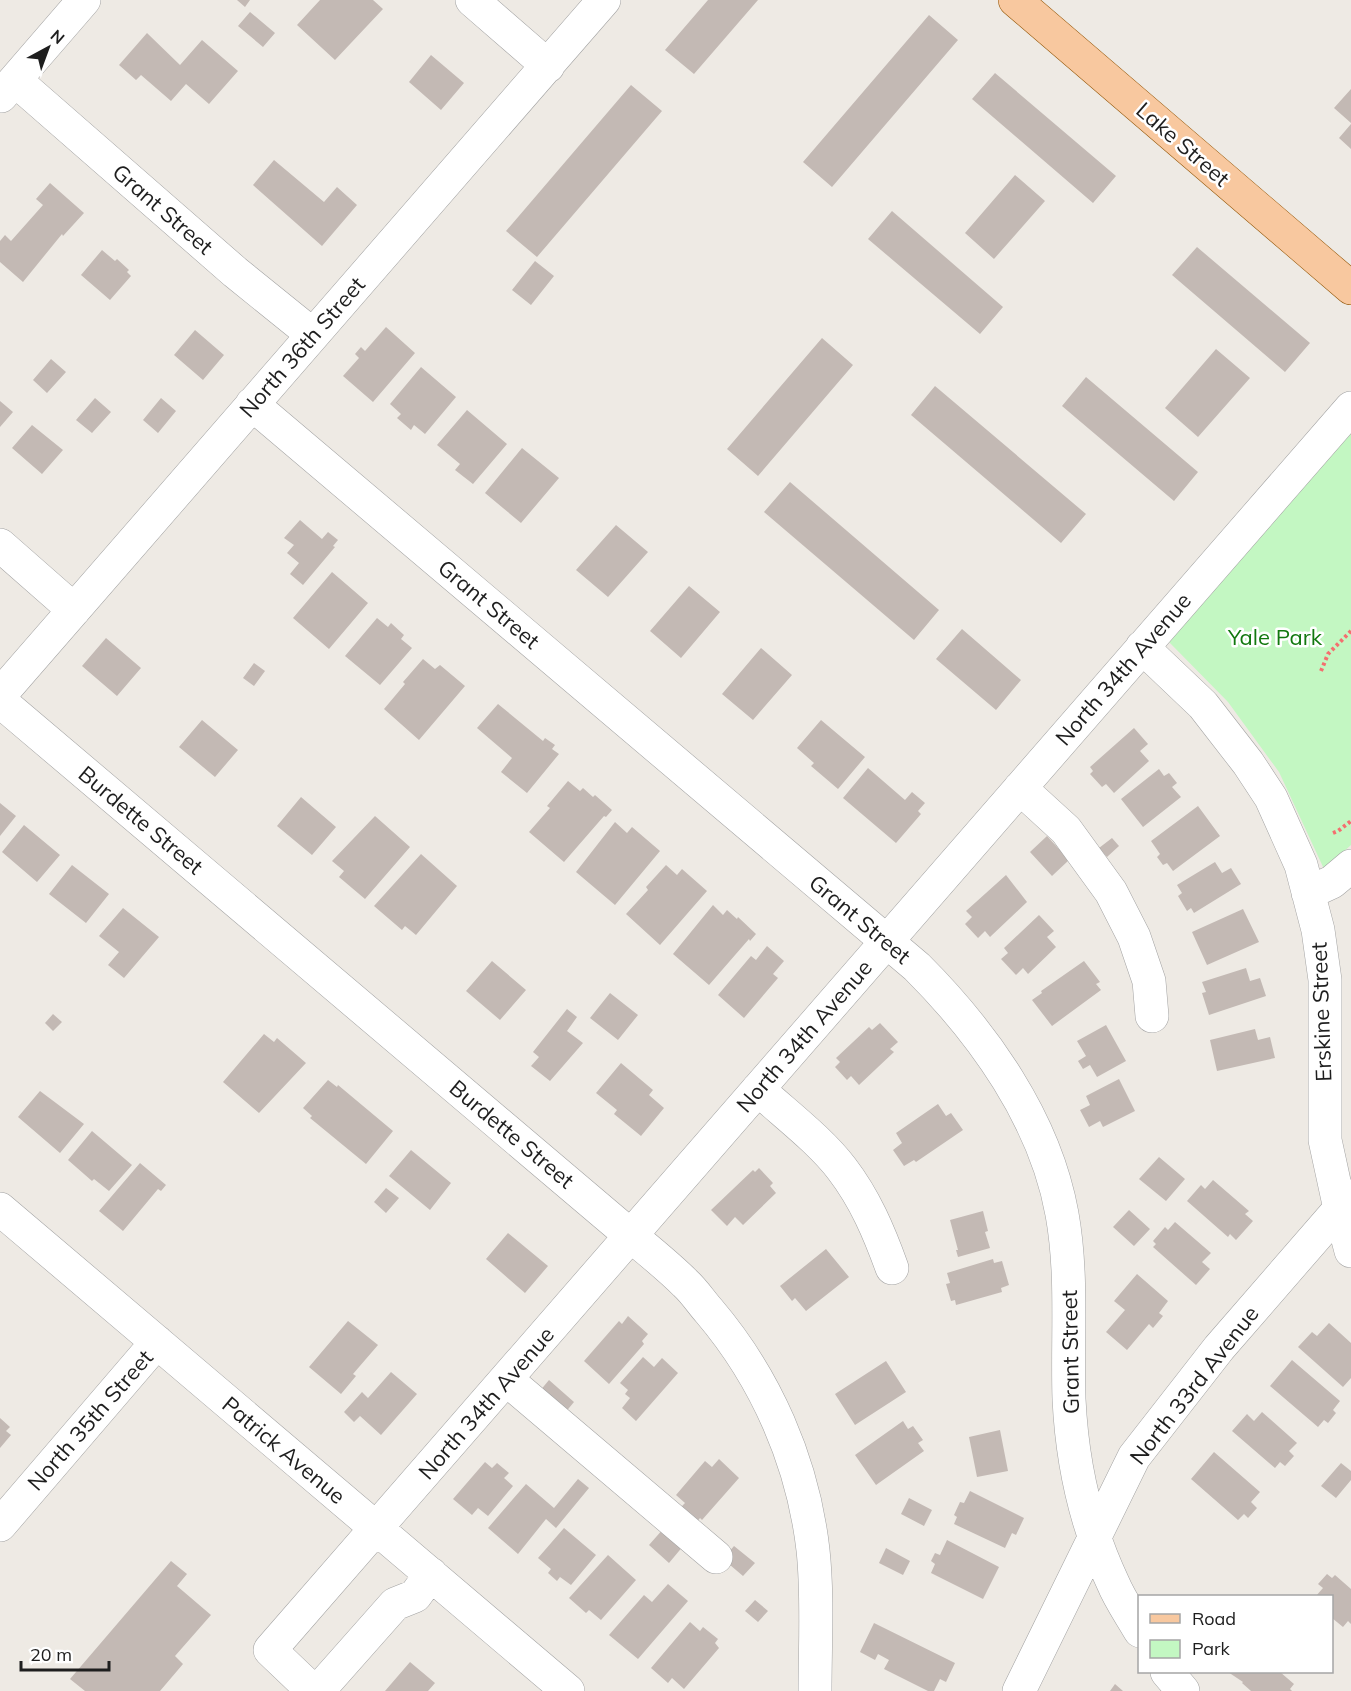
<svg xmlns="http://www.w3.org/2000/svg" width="1351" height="1691" viewBox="0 0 1351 1691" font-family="Mulish,sans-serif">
<rect width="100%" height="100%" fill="#eeeae4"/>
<path fill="#c3f7c2" d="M 1351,431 L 1351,845 L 1324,869 L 1279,772 L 1228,702 L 1169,642 Z"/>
<path fill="#c3b9b4" d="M 237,0 L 250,0 L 245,7 Z
M 320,0 L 373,0 L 383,9 L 335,60 L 297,25 Z
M 708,0 L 758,0 L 694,74 L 665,50 Z
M 250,12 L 275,33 L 263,47 L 238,26 Z
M 929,15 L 958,40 L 832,187 L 803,162 Z
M 147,33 L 180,65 L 202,40 L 238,71 L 209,104 L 186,84 L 171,101 L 141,75 L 136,80 L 119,65 Z
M 431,55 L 464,83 L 441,110 L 409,82 Z
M 995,73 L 1116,176 L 1093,203 L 972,99 Z
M 631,85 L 662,111 L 537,257 L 506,231 Z
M 1351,89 L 1351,123 L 1334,108 Z
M 1351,124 L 1351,149 L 1339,138 Z
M 274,160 L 324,202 L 337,187 L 357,205 L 322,246 L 253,185 Z
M 1015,175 L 1045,201 L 994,259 L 965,233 Z
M 50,183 L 84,213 L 63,236 L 62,234 L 23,282 L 0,262 L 0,241 L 5,235 L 11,241 L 43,205 L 36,199 Z
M 892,211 L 1003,307 L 980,334 L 868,239 Z
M 1197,247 L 1310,343 L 1285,372 L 1172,275 Z
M 102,250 L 115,261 L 117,259 L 129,270 L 127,272 L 131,276 L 110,300 L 81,275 Z
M 535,261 L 554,276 L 531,305 L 512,290 Z
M 386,327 L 415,353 L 373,402 L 343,376 L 359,358 L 355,354 L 361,347 L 365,351 Z
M 195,330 L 224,355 L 203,380 L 174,355 Z
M 822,338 L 853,365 L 758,476 L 727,449 Z
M 1216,349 L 1250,378 L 1198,437 L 1165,408 Z
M 51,359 L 66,372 L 47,393 L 33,380 Z
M 421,367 L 456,397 L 425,434 L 414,425 L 411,430 L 397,418 L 401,414 L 390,404 Z
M 1086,377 L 1198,472 L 1174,501 L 1062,406 Z
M 935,386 L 1086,514 L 1061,543 L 911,415 Z
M 95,398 L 111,412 L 92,433 L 76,420 Z
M 161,398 L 176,411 L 158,433 L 143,420 Z
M 0,401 L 13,412 L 0,427 Z
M 467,410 L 507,444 L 473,484 L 455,470 L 460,464 L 437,445 Z
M 32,425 L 63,450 L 42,474 L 12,448 Z
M 522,448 L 559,478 L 521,523 L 485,493 Z
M 790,482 L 939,610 L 914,640 L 764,512 Z
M 300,520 L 322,539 L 328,532 L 338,540 L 333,546 L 335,547 L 303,585 L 290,574 L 299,563 L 287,553 L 294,545 L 284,538 Z
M 616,525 L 648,552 L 608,597 L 576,570 Z
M 332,572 L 368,603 L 329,649 L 293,618 Z
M 689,586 L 720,612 L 681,658 L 650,631 Z
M 377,618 L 388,627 L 391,623 L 404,635 L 401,639 L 412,648 L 380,685 L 345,656 Z
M 962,629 L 1021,680 L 996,710 L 936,659 Z
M 106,638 L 141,668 L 117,696 L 82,666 Z
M 761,648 L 792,675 L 753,720 L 722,694 Z
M 423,659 L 435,669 L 440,665 L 465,686 L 419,740 L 384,709 L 405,684 L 403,682 Z
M 254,663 L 265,671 L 254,686 L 243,678 Z
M 498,704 L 543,741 L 545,738 L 555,745 L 552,749 L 559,754 L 527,793 L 501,772 L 512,758 L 477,728 Z
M 202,720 L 238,750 L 215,777 L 179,747 Z
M 821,720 L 865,757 L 838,789 L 811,766 L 814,763 L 797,748 Z
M 1134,728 L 1148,744 L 1140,751 L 1149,761 L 1114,793 L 1106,784 L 1102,787 L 1090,774 L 1093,771 L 1090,767 Z
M 868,768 L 905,800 L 912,792 L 925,803 L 918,811 L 921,814 L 896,843 L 843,798 Z
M 1159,769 L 1164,776 L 1169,773 L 1177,783 L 1172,787 L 1181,797 L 1143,827 L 1121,799 Z
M 568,781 L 580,791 L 583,788 L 593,797 L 595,795 L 612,810 L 606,817 L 604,816 L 564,862 L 529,832 L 550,808 L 547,806 Z
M 301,797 L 336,827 L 312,855 L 277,826 Z
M 0,803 L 16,816 L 0,836 Z
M 1198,806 L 1220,836 L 1173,871 L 1167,863 L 1163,865 L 1157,857 L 1160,854 L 1151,841 Z
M 375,816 L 410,847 L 365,899 L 339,877 L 344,871 L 332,861 Z
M 615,822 L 627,833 L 632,827 L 660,851 L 615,905 L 576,872 Z
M 24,825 L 60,855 L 37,882 L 2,852 Z
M 1047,836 L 1069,860 L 1052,876 L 1030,852 Z
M 1112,838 L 1119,846 L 1107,857 L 1099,848 Z
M 421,854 L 457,886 L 416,935 L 405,926 L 402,930 L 374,906 Z
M 1215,862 L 1222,873 L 1231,868 L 1241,884 L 1194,913 L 1191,908 L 1187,911 L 1178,896 L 1182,893 L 1177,885 Z
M 72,865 L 109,894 L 86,923 L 49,894 Z
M 666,865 L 677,875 L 682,869 L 707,891 L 660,945 L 626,914 L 648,890 L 646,887 Z
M 1006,875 L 1027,902 L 990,937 L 985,931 L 978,938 L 965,924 L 972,917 L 966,911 Z
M 713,905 L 723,915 L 727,910 L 737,919 L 738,917 L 756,934 L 750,941 L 749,939 L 709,985 L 673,954 Z
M 123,908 L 159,937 L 124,978 L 108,965 L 119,952 L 99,936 Z
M 1243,909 L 1259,942 L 1207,965 L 1192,932 Z
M 1039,915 L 1054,931 L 1047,937 L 1056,947 L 1028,974 L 1023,968 L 1016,975 L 1001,959 L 1008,953 L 1004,948 Z
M 767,946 L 784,961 L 773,974 L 778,978 L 744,1018 L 718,995 L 751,956 L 756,960 Z
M 492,961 L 526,990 L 500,1020 L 466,991 Z
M 1084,961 L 1100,982 L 1096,984 L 1101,990 L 1052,1026 L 1032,1000 L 1042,993 L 1041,991 Z
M 1246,968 L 1250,981 L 1260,978 L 1266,996 L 1209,1015 L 1202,993 L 1206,992 L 1202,982 Z
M 610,993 L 638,1015 L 618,1040 L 590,1018 Z
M 567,1009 L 577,1017 L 567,1031 L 583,1043 L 550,1081 L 531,1066 L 539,1057 L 533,1052 Z
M 53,1014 L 62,1022 L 53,1031 L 45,1023 Z
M 880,1023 L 898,1042 L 890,1049 L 894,1052 L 859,1085 L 851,1076 L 847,1080 L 835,1067 L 840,1062 L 836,1058 L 869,1027 L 872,1030 Z
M 1106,1025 L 1126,1061 L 1097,1077 L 1090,1065 L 1083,1069 L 1078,1061 L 1086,1056 L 1077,1041 Z
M 1255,1029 L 1258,1040 L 1270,1037 L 1275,1058 L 1217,1071 L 1210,1040 Z
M 264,1034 L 274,1042 L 277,1038 L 306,1063 L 259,1113 L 223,1082 Z
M 621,1063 L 653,1090 L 649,1095 L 664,1108 L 641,1136 L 614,1114 L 617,1110 L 596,1093 Z
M 1119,1079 L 1135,1111 L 1103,1127 L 1100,1121 L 1089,1127 L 1080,1110 L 1090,1105 L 1086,1096 Z
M 328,1080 L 337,1087 L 338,1085 L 393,1131 L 366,1164 L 310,1118 L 312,1116 L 303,1108 Z
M 40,1091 L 84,1124 L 60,1153 L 18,1117 Z
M 938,1104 L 946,1116 L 951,1113 L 963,1130 L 916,1162 L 914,1160 L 904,1166 L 893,1150 L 902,1143 L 896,1133 Z
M 92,1131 L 132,1165 L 109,1191 L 94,1179 L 92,1181 L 68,1160 Z
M 411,1150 L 451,1183 L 430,1210 L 389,1176 Z
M 1159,1157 L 1185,1179 L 1166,1201 L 1139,1179 Z
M 140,1163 L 166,1185 L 161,1191 L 158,1189 L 123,1231 L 99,1211 Z
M 759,1168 L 773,1183 L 770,1186 L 776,1193 L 743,1225 L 735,1217 L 727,1226 L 711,1210 L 753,1170 L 755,1172 Z
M 1213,1180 L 1249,1211 L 1245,1214 L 1253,1221 L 1236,1240 L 1230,1234 L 1228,1237 L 1187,1201 L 1201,1185 L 1205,1189 Z
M 386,1188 L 399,1198 L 386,1213 L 374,1202 Z
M 1129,1210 L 1150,1229 L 1134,1246 L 1113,1227 Z
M 983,1211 L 988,1231 L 985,1232 L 990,1248 L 958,1257 L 956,1250 L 958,1250 L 950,1220 Z
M 1175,1222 L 1211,1253 L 1202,1262 L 1210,1269 L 1196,1285 L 1153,1247 L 1156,1244 L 1153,1241 L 1165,1227 L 1168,1230 Z
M 508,1233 L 548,1266 L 525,1293 L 486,1259 Z
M 826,1249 L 849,1277 L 806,1311 L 795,1298 L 792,1301 L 780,1286 Z
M 993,1259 L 994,1263 L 1002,1261 L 1009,1285 L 1001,1288 L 1002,1292 L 956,1305 L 955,1300 L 951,1301 L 946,1284 L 950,1283 L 947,1273 Z
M 1137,1274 L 1168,1301 L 1159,1313 L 1163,1316 L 1153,1328 L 1149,1324 L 1127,1350 L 1106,1332 L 1125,1310 L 1114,1301 Z
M 628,1316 L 648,1334 L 642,1341 L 644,1344 L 609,1384 L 584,1361 L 619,1321 L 622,1324 Z
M 348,1321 L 378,1345 L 353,1374 L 356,1376 L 341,1394 L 309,1367 Z
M 1329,1323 L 1351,1343 L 1351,1378 L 1343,1387 L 1298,1347 L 1312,1332 L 1317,1336 Z
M 643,1357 L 654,1367 L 662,1358 L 678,1373 L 636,1421 L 622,1408 L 630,1398 L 625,1394 L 628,1390 L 620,1383 Z
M 1292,1360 L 1340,1401 L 1333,1410 L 1336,1413 L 1328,1423 L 1324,1420 L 1318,1427 L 1270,1386 Z
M 886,1361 L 906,1392 L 855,1425 L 835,1394 Z
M 391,1372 L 417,1394 L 381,1435 L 360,1416 L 354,1422 L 344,1412 L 362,1392 L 368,1398 Z
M 549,1380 L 574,1402 L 564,1414 L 539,1392 Z
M 1262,1412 L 1297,1443 L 1289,1451 L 1294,1456 L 1285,1466 L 1280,1462 L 1275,1468 L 1232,1431 L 1247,1414 L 1254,1421 Z
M 0,1418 L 10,1427 L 6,1431 L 11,1435 L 0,1448 Z
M 903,1421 L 908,1429 L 913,1426 L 923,1440 L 918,1443 L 924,1451 L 876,1485 L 855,1455 Z
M 1000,1430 L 1008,1471 L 977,1477 L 969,1437 Z
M 1214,1452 L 1260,1492 L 1251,1502 L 1257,1508 L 1248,1518 L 1244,1514 L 1238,1520 L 1191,1479 Z
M 719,1459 L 739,1478 L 702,1520 L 700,1518 L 696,1523 L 680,1508 L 685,1503 L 676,1495 L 705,1461 L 712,1467 Z
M 485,1462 L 492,1468 L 497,1463 L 509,1473 L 504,1478 L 513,1486 L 488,1516 L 478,1508 L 472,1515 L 453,1499 Z
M 1341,1463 L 1351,1471 L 1351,1480 L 1336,1498 L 1321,1486 Z
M 578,1479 L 589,1488 L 556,1528 L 546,1519 L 518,1554 L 488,1528 L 526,1484 L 554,1508 Z
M 970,1491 L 1024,1518 L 1016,1535 L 1012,1533 L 1005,1548 L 954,1524 L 957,1517 L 954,1515 L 960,1502 L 964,1503 Z
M 909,1498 L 932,1510 L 924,1526 L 901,1514 Z
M 564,1528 L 596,1555 L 571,1585 L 560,1577 L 557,1581 L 548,1573 L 551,1569 L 538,1558 Z
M 664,1528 L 684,1545 L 669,1563 L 649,1545 Z
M 947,1540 L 999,1567 L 983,1599 L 931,1573 L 935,1564 L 931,1561 L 935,1553 L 940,1555 Z
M 734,1546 L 755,1563 L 743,1576 L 723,1559 Z
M 886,1548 L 910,1561 L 903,1575 L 879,1563 Z
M 608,1555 L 636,1580 L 601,1620 L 589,1610 L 586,1613 L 569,1598 Z
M 171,1561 L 187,1574 L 177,1586 L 211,1615 L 175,1656 L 183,1664 L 160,1691 L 85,1691 L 70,1679 Z
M 1327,1574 L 1332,1578 L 1335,1575 L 1351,1589 L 1351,1624 L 1348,1621 L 1343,1627 L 1332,1618 L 1332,1596 L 1316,1596 L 1323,1588 L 1318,1584 Z
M 668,1584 L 688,1601 L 638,1659 L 609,1635 L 644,1595 L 652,1602 Z
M 755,1600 L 768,1611 L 758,1622 L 745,1611 Z
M 690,1622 L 700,1631 L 703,1627 L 718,1639 L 715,1643 L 719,1648 L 684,1689 L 672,1678 L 668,1683 L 651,1668 Z
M 874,1623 L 955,1663 L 946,1682 L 940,1679 L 934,1691 L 928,1691 L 884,1669 L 889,1660 L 878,1654 L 875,1660 L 860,1652 Z
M 410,1662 L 435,1683 L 428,1691 L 385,1691 Z
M 1228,1672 L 1280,1672 L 1294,1684 L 1290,1689 L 1292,1691 L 1251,1691 L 1242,1683 L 1243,1682 Z
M 1115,1684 L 1123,1691 L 1110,1691 Z"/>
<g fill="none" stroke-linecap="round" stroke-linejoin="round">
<g stroke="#a2a2a2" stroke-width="34">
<path id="minor" d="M 472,0 L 548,66
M 15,80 L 235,272 L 313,335
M 1,96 L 84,0
M 252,404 L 917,967 C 983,1033 1045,1119 1062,1214 C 1073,1275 1067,1337 1069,1399 C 1072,1462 1086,1526 1113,1583 C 1120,1600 1131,1615 1140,1631
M 0,545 L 74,610
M 1142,647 L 1203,705 L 1248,763 L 1271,798 L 1301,865 L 1318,930 L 1325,980 L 1325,1140 L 1340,1209 L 1351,1251
M 0,695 L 604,0
M 0,701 L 630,1235 C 649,1251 668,1266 685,1283 C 694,1291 701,1302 709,1311 C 766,1378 803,1462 813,1550 C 818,1596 815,1644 815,1691
M 1020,788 L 1066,830 L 1111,892 L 1134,937 L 1149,981 L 1152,1016
M 1308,893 L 1332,882 L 1351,866
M 758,1089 C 785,1114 820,1140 842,1169 C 865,1199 879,1232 892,1268
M 0,1209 L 568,1691
M 506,1379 L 716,1557
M 0,1525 L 157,1342
M 1167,1672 L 1183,1691
M 313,1691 L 270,1650 L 1351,408
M 318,1691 L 395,1604 L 415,1596 L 431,1574
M 1019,1691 L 1134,1457 L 1219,1348 L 1351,1196"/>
</g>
<g stroke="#925506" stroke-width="34">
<path id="major" d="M 1015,0 L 1351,288"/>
</g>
<path stroke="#f46f6f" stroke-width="4" stroke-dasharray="3 3" stroke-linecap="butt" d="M 1321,671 L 1328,654 L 1351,631
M 1333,833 L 1338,831 L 1351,821"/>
<use href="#minor" stroke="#fff" stroke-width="33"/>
<use href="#major" stroke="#f8c89f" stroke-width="33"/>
</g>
<g text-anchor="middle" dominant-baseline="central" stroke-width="5" stroke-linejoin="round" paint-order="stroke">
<g font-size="22" fill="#1e1e1e" stroke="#fff">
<text transform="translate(1183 144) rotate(41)">Lake Street</text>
<text transform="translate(163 209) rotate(41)">Grant Street</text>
<text transform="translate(302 347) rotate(-49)">North 36th Street</text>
<text transform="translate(489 604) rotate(40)">Grant Street</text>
<text transform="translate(1123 669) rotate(-49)">North 34th Avenue</text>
<text transform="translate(141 820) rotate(40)">Burdette Street</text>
<text transform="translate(860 919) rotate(40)">Grant Street</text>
<text transform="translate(1321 1012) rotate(-92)">Erskine Street</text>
<text transform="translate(804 1036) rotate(-49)">North 34th Avenue</text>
<text transform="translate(512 1134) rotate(40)">Burdette Street</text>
<text transform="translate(1070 1352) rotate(-91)">Grant Street</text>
<text transform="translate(1194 1385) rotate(-52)">North 33rd Avenue</text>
<text transform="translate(486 1403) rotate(-49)">North 34th Avenue</text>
<text transform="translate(90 1420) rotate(-49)">North 35th Street</text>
<text transform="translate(284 1450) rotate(40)">Patrick Avenue</text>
</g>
<g font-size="22" fill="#12780f" stroke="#fff">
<text x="1275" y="637">Yale Park</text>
</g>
</g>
<rect x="1138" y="1595" width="195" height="78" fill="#ffffff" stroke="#a5a5a5" stroke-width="1.5"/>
<rect x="1150" y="1614" width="30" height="9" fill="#f8c89f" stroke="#a5a5a5" stroke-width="1.5"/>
<text x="1192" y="1625" font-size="18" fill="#1e1e1e">Road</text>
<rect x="1150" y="1640" width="30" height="18" fill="#c3f7c2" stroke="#a5a5a5" stroke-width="1.5"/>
<text x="1192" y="1655" font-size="18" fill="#1e1e1e">Park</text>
<g transform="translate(48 48) rotate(41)" stroke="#ffffff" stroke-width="4.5" paint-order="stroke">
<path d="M0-4.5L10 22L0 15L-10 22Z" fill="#1e1e1e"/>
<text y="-9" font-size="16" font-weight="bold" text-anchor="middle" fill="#1e1e1e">N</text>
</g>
<path d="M21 1661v9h88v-9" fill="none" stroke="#1e1e1e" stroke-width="3"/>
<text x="30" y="1661" font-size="18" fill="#1e1e1e" stroke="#ffffff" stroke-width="4.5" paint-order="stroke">20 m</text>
</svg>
